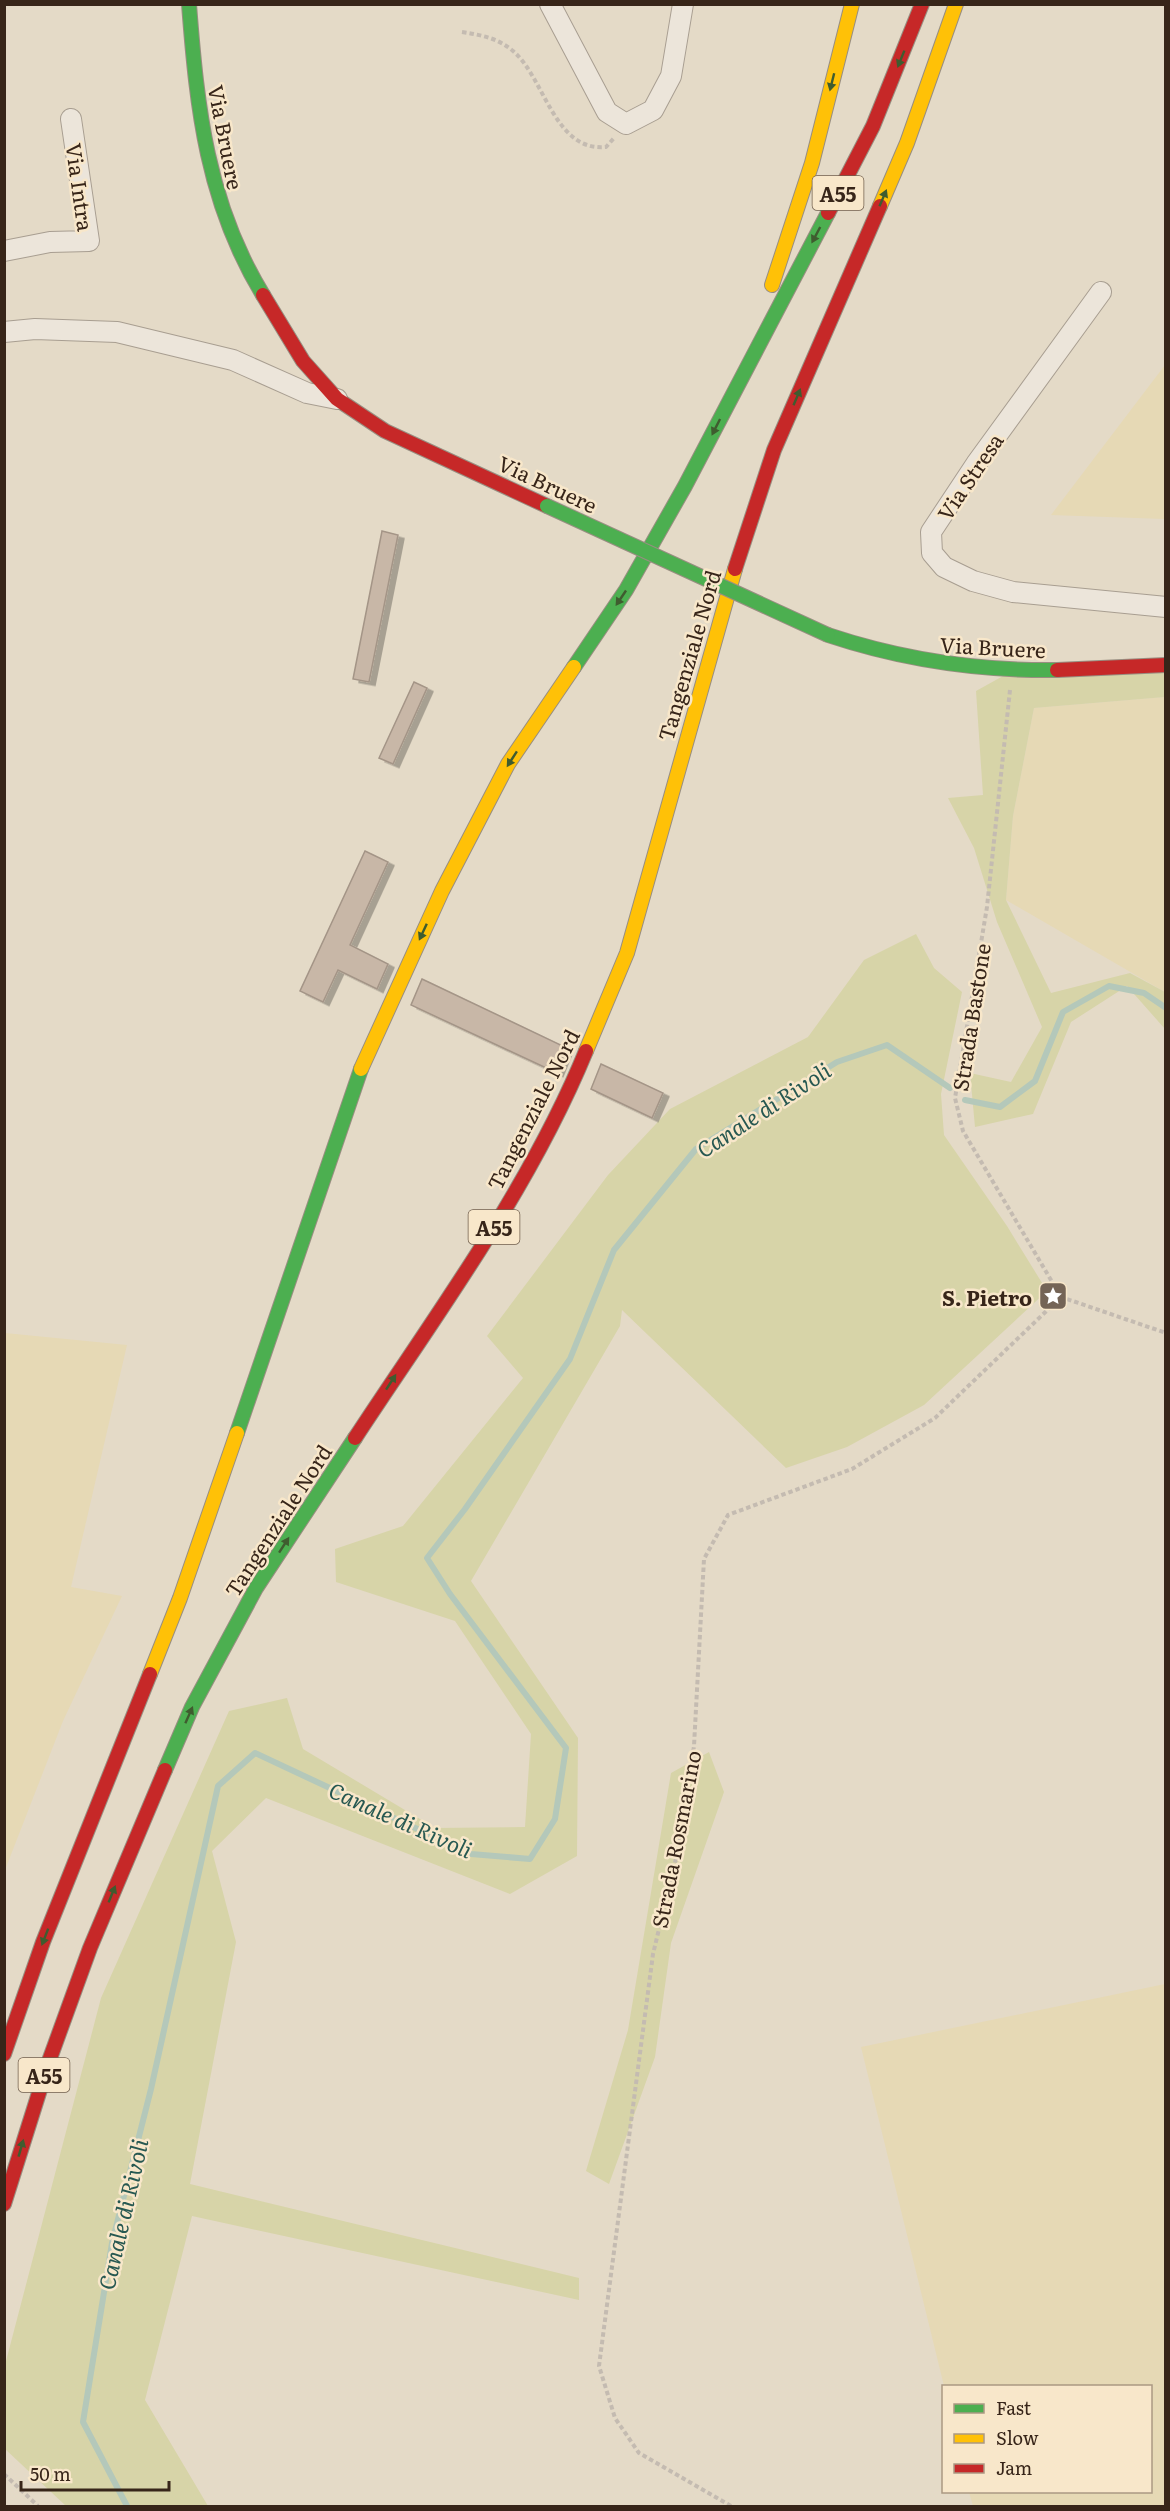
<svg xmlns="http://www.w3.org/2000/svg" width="1170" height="2511" viewBox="0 0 1170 2511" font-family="Literata,serif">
<defs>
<filter id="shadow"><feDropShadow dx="6" dy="3.5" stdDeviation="0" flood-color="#0004"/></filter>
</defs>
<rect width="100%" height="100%" fill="#e4dac7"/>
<path fill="#e6d9b5" d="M 1165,365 L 1165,519 L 1051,515 Z
M 1165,697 L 1165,992 L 1006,900 L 1013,816 L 1034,708 Z
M 5,1333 L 127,1345 L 71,1587 L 122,1596 L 63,1721 L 5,1870 Z
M 1165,1984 L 1165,2506 L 973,2506 L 969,2492 L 1150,2492 L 1150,2386 L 944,2386 L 861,2047 Z"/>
<path fill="#d7d4a8" d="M 1165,664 L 1165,697 L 1034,708 L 1013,816 L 1006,900 L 1051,993 L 1130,973 L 1165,992 L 1165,1029 L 1127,986 L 1071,1022 L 1033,1114 L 975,1127 L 970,1073 L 1011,1082 L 1042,1027 L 997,922 L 974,848 L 948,798 L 983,795 L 976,691 L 1012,671 Z
M 916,934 L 934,968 L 962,992 L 941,1094 L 944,1135 L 1007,1226 L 1047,1291 L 924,1405 L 847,1447 L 786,1468 L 622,1310 L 620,1326 L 471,1581 L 578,1738 L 577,1856 L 510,1894 L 266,1798 L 212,1851 L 236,1942 L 190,2184 L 579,2278 L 579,2300 L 192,2216 L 145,2400 L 208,2506 L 66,2506 L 5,2449 L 5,2365 L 101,1998 L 229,1711 L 287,1698 L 303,1749 L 435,1828 L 525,1827 L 531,1734 L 455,1621 L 336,1582 L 335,1549 L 403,1526 L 523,1378 L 487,1336 L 608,1175 L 670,1109 L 808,1037 L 864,960 Z
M 709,1752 L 724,1792 L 671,1943 L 655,2057 L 609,2184 L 586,2171 L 628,2030 L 671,1773 Z"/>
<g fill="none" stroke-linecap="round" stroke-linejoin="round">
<path stroke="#b4c8ba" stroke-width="6" d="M 965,1100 L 1000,1107 L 1035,1081 L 1063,1012 L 1109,986 L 1144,993 L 1166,1008
M 127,2506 L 83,2422 L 112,2243 L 151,2089 L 218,1786 L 255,1753 L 471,1854 L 530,1859 L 555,1819 L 566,1748 L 450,1594 L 427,1558 L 465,1509 L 570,1359 L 614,1250 L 696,1149 L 837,1062 L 887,1045 L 950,1088"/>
</g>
<path fill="#c8b7a7" stroke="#a49587" stroke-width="1.5" filter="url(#shadow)" d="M 382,531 L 398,535 L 369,682 L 353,679 Z
M 414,682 L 427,688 L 393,764 L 379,758 Z
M 365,851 L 388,862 L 350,945 L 388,964 L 377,989 L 338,970 L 323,1002 L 300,991 Z
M 422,979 L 567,1048 L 557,1073 L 411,1005 Z
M 601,1064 L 663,1093 L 652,1118 L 591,1089 Z"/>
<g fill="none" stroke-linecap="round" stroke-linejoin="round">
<g stroke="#a89e91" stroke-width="22">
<path id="street" d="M 550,4 L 607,112 L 626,124 L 653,110 L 671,76 L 683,4
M 4,251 L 50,242 L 89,241 L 71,119
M 1101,292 L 976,464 L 931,532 L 932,553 L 944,567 L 973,581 L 1013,592 L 1166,607
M 4,332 L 35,329 L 117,332 L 233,360 L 307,393 L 337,399"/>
</g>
<g stroke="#988e81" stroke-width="16">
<path id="fast" d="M 189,4 C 197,109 207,203 263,295
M 828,635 C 903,660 978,671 1057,670
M 574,667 L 626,590 L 685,486 L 828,213
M 237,1433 L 361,1069
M 165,1770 L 192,1707 L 256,1588 L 355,1438"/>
</g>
<g stroke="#988e81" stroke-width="16">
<path id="slow" d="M 880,206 L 907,143 L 956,4
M 772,285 L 812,163 L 852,4
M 586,1051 L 627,953 L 735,569
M 361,1069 L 442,891 L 508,764 L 574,667
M 150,1674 L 180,1598 L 237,1433"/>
</g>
<g stroke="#988e81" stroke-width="16">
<path id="jam" d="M 828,213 L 873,126 L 922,4
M 263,295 L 303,361 L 337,399 L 385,431 L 547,506
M 735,569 L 774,450 L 880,206
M 1057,670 L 1166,665
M 355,1438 C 437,1313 529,1190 586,1051
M 4,2054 L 43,1942 L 150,1674
M 4,2204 L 49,2061 L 90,1948 L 165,1770"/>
</g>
<path stroke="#c4bbb1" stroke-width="4" stroke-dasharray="4.5 3" stroke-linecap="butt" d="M 462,32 C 481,35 498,38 513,51 C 545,78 554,152 606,147 L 614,138
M 1010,690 L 987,907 L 955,1098 L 963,1131 L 1061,1297 L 1166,1333
M 4,2474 L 38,2506
M 731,2506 L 639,2453 L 615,2418 L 599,2366 L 653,1954 L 679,1846 L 694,1746 L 704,1559 L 728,1515 L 852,1469 L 935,1418 L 1061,1297"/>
<use href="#street" stroke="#ece5da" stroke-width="20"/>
<use href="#fast" stroke="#4caf50" stroke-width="14"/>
<use href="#slow" stroke="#ffc107" stroke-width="14"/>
<use href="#jam" stroke="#c62828" stroke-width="14"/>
<g stroke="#988e81" stroke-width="16" stroke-linecap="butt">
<path id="fast-bridge" d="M 547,506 L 828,635"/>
</g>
<use href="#fast-bridge" stroke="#4caf50" stroke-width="14"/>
</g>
<defs><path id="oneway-solid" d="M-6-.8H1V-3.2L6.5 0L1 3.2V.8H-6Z" transform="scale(1.5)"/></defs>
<g fill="#3f5c2f">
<use href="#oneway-solid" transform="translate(901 59) rotate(112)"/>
<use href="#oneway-solid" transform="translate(832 82) rotate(104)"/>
<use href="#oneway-solid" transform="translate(883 198) rotate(-67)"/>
<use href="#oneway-solid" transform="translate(816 235) rotate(118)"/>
<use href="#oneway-solid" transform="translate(797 397) rotate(-67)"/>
<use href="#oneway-solid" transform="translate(716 427) rotate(117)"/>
<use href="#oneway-solid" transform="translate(621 598) rotate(124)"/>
<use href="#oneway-solid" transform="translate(512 759) rotate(123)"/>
<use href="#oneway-solid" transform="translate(423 932) rotate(115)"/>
<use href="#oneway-solid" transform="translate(391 1382) rotate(-57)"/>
<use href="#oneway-solid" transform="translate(284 1545) rotate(-57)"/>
<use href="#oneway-solid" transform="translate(189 1715) rotate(-66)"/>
<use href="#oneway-solid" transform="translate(112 1894) rotate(-68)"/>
<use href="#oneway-solid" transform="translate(45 1937) rotate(111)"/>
<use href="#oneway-solid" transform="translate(21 2148) rotate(-74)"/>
</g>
<defs>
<g id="sight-square" transform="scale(1.5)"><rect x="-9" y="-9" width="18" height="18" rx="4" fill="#746456" stroke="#f8e7ca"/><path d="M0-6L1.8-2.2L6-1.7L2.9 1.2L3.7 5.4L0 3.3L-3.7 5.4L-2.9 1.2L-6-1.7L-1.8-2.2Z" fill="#fff"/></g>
</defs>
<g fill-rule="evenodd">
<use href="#sight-square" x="1053" y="1296"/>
</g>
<g text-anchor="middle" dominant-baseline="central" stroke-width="5" stroke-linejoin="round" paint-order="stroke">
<g fill="#f8e7ca" stroke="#715f4e" stroke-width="1.5">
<rect x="812.5" y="176" width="51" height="34" rx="4.5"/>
<rect x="468.5" y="1210" width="51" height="34" rx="4.5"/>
<rect x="18.5" y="2058" width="51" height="34" rx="4.5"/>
</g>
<g font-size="20" font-weight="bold" fill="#372519">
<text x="838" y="193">A55</text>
<text x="494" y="1227">A55</text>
<text x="44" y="2075">A55</text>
</g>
<g font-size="21" fill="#372519" stroke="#f8e7ca">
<text transform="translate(227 137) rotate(79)">Via Bruere</text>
<text transform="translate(81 187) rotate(82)">Via Intra</text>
<text transform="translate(969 476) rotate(-56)">Via Stresa</text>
<text transform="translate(548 483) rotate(25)">Via Bruere</text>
<text transform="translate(993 646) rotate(3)">Via Bruere</text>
<text transform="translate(688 655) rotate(-74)">Tangenziale Nord</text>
<text transform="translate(970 1017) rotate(-81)">Strada Bastone</text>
<text transform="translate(532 1109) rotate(-63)">Tangenziale Nord</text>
<text transform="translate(277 1520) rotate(-57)">Tangenziale Nord</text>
<text transform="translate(675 1839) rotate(-79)">Strada Rosmarino</text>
</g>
<g font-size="21" font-weight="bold" fill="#372519" stroke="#f8e7ca" text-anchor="end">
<text x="1032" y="1296">S. Pietro</text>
</g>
<g font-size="22" font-style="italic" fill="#275851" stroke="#f8e7ca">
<text transform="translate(763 1109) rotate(-33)">Canale di Rivoli</text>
<text transform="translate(401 1819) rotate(24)">Canale di Rivoli</text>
<text transform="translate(122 2214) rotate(-77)">Canale di Rivoli</text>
</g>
</g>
<rect width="1170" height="2511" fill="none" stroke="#372519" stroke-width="12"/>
<rect x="942" y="2385" width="210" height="108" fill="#f8e7ca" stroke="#ab9983" stroke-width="1.5"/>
<rect x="954" y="2404" width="30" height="9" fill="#4caf50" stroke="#ab9983" stroke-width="1.5"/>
<text x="996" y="2415" font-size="18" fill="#372519">Fast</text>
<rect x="954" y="2434" width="30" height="9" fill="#ffc107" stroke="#ab9983" stroke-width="1.5"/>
<text x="996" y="2445" font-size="18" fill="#372519">Slow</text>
<rect x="954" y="2464" width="30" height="9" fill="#c62828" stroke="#ab9983" stroke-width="1.5"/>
<text x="996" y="2475" font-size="18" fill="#372519">Jam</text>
<path d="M21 2481v9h148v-9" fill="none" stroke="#372519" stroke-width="3"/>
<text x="30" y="2481" font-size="18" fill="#372519" stroke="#f8e7ca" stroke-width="4.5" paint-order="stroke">50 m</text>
</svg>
